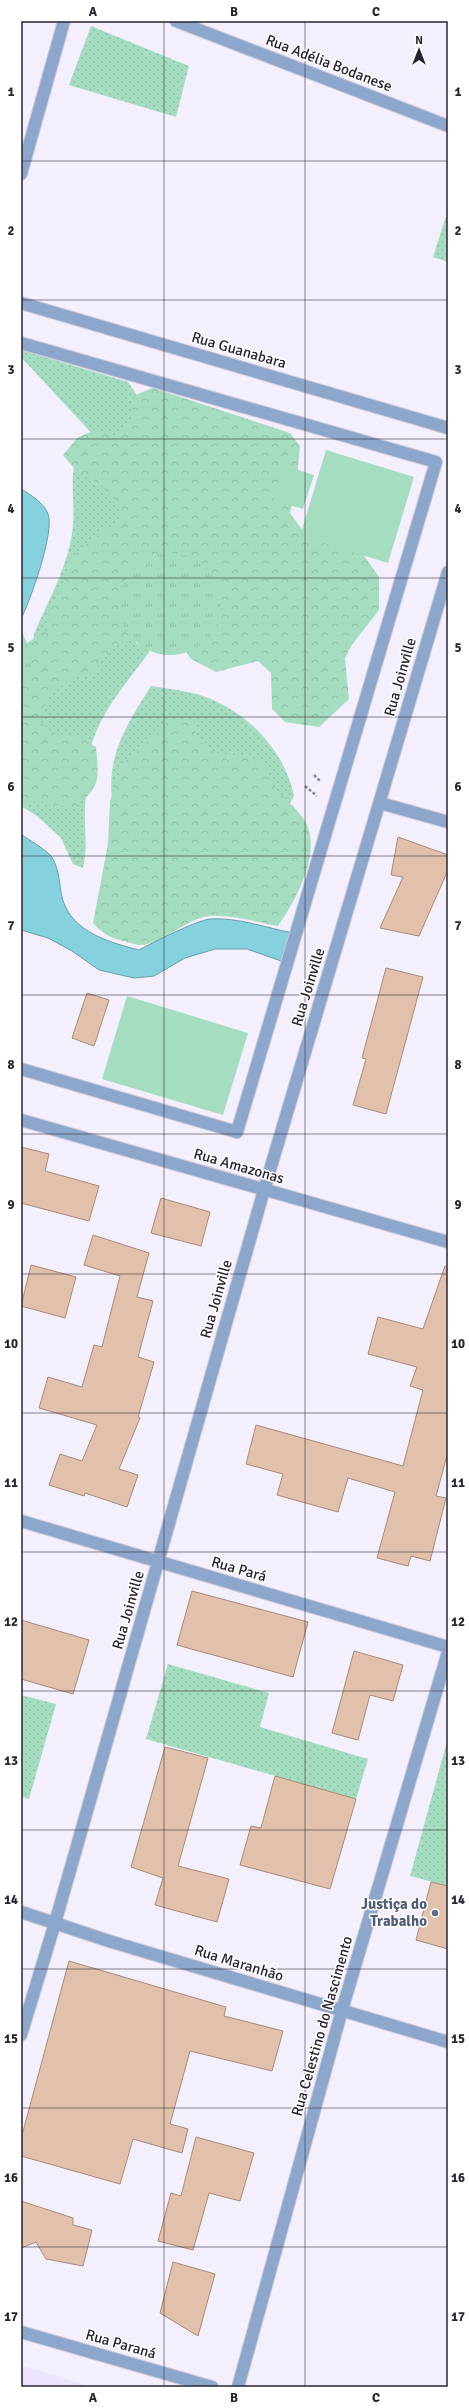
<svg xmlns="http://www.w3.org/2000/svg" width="469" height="2408" viewBox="0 0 469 2408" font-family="Signika,sans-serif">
<defs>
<pattern id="grass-dots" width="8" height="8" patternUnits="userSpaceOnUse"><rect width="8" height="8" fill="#a4ddbf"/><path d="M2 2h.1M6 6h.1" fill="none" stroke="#8dbea5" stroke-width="1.8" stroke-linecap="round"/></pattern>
<pattern id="forest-crowns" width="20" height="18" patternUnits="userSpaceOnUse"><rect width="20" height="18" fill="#a4ddbf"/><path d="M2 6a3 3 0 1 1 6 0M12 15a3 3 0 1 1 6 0" fill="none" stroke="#8dbea5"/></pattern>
<pattern id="park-tufts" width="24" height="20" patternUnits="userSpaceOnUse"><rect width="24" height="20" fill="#a4ddbf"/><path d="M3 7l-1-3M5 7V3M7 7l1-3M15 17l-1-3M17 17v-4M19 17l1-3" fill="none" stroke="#8dbea5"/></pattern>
</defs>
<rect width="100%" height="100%" fill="#f4effd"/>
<path fill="#ede4fd" d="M 21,2365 L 92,2387 L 21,2387 Z"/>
<path fill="url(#grass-dots)" d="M 91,26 L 189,66 L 176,117 L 69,85 Z
M 448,210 L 448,262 L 433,257 Z
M 21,350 L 128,382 L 143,404 L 232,424 L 96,438 L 21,357 Z
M 75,461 L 118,476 L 136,643 L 150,651 C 131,677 108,703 96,732 C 86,755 86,783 85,807 C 84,828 88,847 83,868 L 73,864 L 61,838 L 37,816 L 21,806 L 21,692 L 33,645 L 34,634 C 49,599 70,563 73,525 C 75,503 70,482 75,461 Z
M 151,686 C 170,689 191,691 208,698 C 250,714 285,752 294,796 L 275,830 L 115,815 C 102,762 124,729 151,686 Z
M 168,1664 L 269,1693 L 260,1727 L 368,1759 L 356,1799 L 146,1739 Z
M 21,1695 L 56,1704 L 29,1799 L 21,1797 Z
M 448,1738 L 448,1886 L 410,1876 Z"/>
<path fill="url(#forest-crowns)" d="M 153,388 L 290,433 L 300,446 L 296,488 L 290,513 L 305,534 L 358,547 L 379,577 L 379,610 L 351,646 L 345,658 L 349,699 L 319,727 L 285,722 L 272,709 L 271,673 L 258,661 L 216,672 L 191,659 L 179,641 L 157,634 L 126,639 L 105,656 L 92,674 L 71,678 L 48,698 L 41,723 L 54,734 L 75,735 L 96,747 C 99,780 101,786 74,808 L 37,801 L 21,806 L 21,647 L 49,629 L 49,612 L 63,584 L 70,558 L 105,530 L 119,524 L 119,505 L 100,484 L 74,468 L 63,455 L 77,438 L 97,429 L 112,436 L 130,424 L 135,395 Z
M 170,720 L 194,721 L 197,739 C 203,743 210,749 218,752 C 233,758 244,750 261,763 C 269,769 270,782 276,789 C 285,799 304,815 308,827 C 319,859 295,901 278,926 C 256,922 231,914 209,916 C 185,919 160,946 138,945 C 133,944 128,942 123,941 C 110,938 102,933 93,923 L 108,844 L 110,801 L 123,764 Z"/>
<path fill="url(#park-tufts)" d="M119 604a51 51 0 1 1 102 0a51 51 0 1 1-102 0Z
M 22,633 C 33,652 35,667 21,686 Z"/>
<path fill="#a4ddbf" d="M 326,450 L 414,477 L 388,563 L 300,536 Z
M 283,465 L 314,475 L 303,509 L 273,500 Z
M 127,996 L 248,1033 L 223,1115 L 102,1079 Z"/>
<path fill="#85d1de" stroke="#699daa" d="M 21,489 C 31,495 44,503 48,514 C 55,532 30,601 21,619 Z
M 21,834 C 30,841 44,848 51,856 C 62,872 58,891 65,906 C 78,934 112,943 139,950 C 154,942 195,921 210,919 C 237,917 267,928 293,933 L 284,962 L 247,949 L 215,949 L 185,958 L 154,976 L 134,978 L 99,970 L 72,951 L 48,938 L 21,930 Z"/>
<path fill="#e1c1ac" stroke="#a88a76" d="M 398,837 L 448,855 L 448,870 L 419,936 L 380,928 L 403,877 L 391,875 Z
M 386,968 L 423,977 L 386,1114 L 353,1105 L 366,1059 L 362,1058 Z
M 87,993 L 109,1000 L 94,1046 L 72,1038 Z
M 21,1147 L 49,1154 L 45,1171 L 99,1186 L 89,1221 L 21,1203 Z
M 161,1198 L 210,1212 L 201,1246 L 151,1233 Z
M 93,1235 L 149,1253 L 137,1297 L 153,1301 L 138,1357 L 154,1362 L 138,1417 L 140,1418 L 119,1469 L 138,1475 L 127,1507 L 85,1493 L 84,1496 L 49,1485 L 60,1454 L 82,1461 L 97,1425 L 39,1408 L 48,1377 L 82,1387 L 94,1345 L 102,1347 L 120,1276 L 84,1265 Z
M 31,1265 L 76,1277 L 65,1318 L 21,1306 Z
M 445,1266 L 448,1267 L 448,1452 L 436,1496 L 446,1498 L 430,1561 L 411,1556 L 408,1566 L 377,1558 L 395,1492 L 348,1478 L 338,1512 L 277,1495 L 283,1474 L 246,1464 L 256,1425 L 403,1466 L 423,1390 L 410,1386 L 417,1367 L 368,1354 L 378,1317 L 423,1329 Z
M 192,1591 L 308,1622 L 293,1677 L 177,1645 Z
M 21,1620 L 89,1640 L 73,1694 L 21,1679 Z
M 354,1651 L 403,1665 L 393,1701 L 370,1695 L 358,1740 L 332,1733 Z
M 165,1747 L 208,1758 L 178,1866 L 229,1879 L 217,1922 L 155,1905 L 163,1878 L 131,1867 Z
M 275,1776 L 356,1799 L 330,1889 L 240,1865 L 251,1826 L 261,1828 Z
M 431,1882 L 448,1886 L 448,1949 L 416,1940 Z
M 69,1961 L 226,2007 L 224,2016 L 283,2031 L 272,2071 L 190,2051 L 170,2124 L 188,2129 L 182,2153 L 133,2139 L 120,2184 L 21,2156 L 21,2139 Z
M 196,2137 L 254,2153 L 240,2201 L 209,2193 L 193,2250 L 158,2241 L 171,2193 L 181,2196 Z
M 21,2201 L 73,2218 L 73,2225 L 92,2230 L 83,2266 L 46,2259 L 36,2242 L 21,2248 Z
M 173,2262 L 215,2274 L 198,2336 L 160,2313 Z"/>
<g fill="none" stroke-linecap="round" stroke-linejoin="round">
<g stroke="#cfcad8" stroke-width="14">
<path id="minor" d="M 176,21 L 448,126
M 21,174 L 64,21
M 21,303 L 448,428
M 21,343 L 436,462 L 237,1132 L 21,1069
M 380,803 L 448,822
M 21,1120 L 448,1242
M 21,1521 L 448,1647
M 21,1912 L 112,1942 L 448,2042
M 21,2035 L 55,1923 L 264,1190 L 448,572
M 21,2332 L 212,2387
M 238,2387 L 342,2010 L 448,1652"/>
</g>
<path stroke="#888391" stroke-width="2.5" stroke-dasharray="3 2" stroke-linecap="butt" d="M 314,775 L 321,782
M 305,786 L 317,796"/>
<use href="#minor" stroke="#8da7cc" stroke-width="12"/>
</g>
<path fill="none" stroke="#292431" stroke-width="1" stroke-opacity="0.55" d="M 164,21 L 164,2387M 305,21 L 305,2387M 21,161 L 448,161M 21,300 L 448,300M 21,439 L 448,439M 21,578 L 448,578M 21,717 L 448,717M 21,856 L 448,856M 21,995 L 448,995M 21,1134 L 448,1134M 21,1274 L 448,1274M 21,1413 L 448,1413M 21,1552 L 448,1552M 21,1691 L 448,1691M 21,1830 L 448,1830M 21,1969 L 448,1969M 21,2108 L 448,2108M 21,2247 L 448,2247"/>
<circle fill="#5c6f8a" stroke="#fff" stroke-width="1.5" cx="435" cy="1913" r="4"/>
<g text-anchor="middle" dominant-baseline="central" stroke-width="3" stroke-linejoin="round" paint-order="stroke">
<g font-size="15" fill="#292431" stroke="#fff">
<text transform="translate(329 63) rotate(21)">Rua Adélia Bodanese</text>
<text transform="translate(239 350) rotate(16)">Rua Guanabara</text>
<text transform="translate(400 677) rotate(-74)">Rua Joinville</text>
<text transform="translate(308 987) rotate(-73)">Rua Joinville</text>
<text transform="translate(239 1166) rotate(16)">Rua Amazonas</text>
<text transform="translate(216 1299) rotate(-74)">Rua Joinville</text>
<text transform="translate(239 1569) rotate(16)">Rua Pará</text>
<text transform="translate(128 1610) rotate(-74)">Rua Joinville</text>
<text transform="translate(239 1963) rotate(17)">Rua Maranhão</text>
<text transform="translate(322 2026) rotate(-74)">Rua Celestino do Nascimento</text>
<text transform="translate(121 2344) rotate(16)">Rua Paraná</text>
</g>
<g font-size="15" font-weight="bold" fill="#4e5e75" stroke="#fff" text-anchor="end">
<text x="427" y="1904">Justiça do<tspan x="427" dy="17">Trabalho</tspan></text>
</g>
</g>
<rect width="469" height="2408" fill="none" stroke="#ffffff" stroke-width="44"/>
<g transform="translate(419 50)" stroke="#ffffff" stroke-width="3" paint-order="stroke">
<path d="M0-3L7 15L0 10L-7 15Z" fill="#292431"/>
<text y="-6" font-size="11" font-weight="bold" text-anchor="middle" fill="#292431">N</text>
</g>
<rect x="22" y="22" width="425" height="2364" fill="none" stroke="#292431" stroke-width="1.5"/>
<g font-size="13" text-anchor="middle" font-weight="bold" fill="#292431">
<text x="93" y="16">A</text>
<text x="234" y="16">B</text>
<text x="376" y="16">C</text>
<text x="11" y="96">1</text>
<text x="458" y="96">1</text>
<text x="11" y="235">2</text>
<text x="458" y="235">2</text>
<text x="11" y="374">3</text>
<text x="458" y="374">3</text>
<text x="11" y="513">4</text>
<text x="458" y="513">4</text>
<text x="11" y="652">5</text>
<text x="458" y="652">5</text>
<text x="11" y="791">6</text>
<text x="458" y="791">6</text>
<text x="11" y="930">7</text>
<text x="458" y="930">7</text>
<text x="11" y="1069">8</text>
<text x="458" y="1069">8</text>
<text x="11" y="1209">9</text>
<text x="458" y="1209">9</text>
<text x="11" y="1348">10</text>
<text x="458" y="1348">10</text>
<text x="11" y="1487">11</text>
<text x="458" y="1487">11</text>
<text x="11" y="1626">12</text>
<text x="458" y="1626">12</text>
<text x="11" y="1765">13</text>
<text x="458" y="1765">13</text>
<text x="11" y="1904">14</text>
<text x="458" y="1904">14</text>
<text x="11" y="2043">15</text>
<text x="458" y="2043">15</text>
<text x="11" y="2182">16</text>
<text x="458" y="2182">16</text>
<text x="11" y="2321">17</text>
<text x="458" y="2321">17</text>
<text x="93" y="2402">A</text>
<text x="234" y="2402">B</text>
<text x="376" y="2402">C</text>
</g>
</svg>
